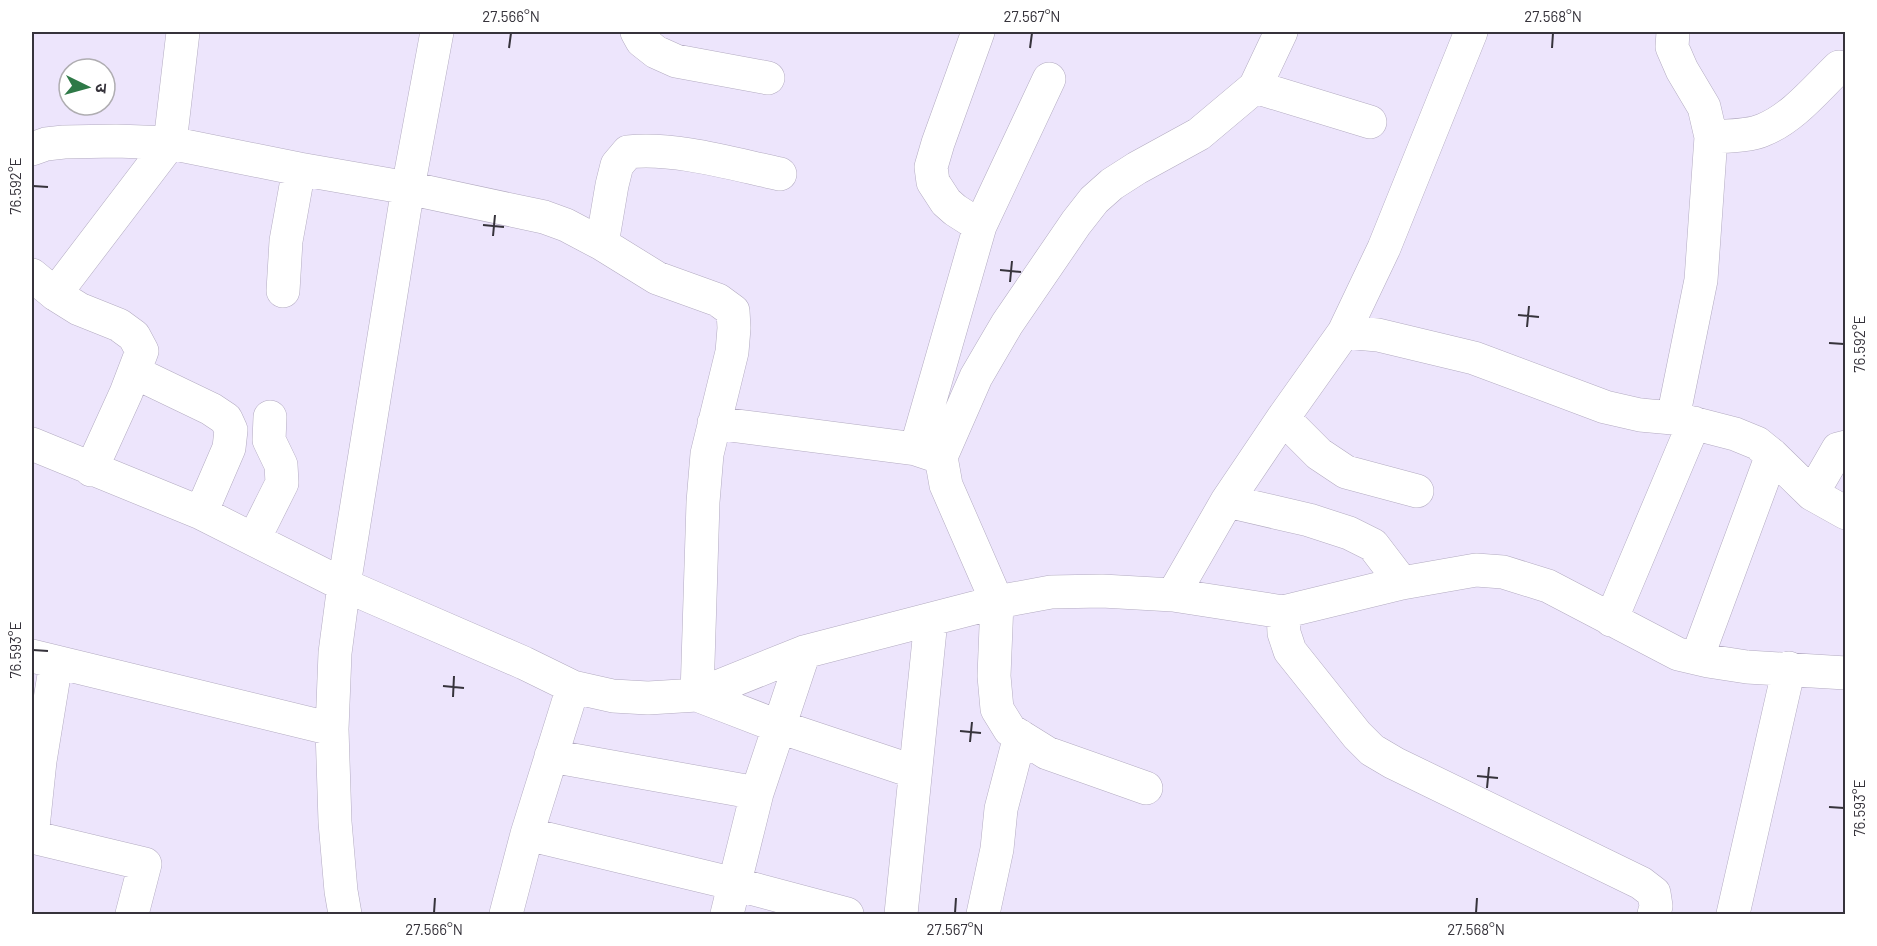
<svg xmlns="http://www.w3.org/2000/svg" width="1877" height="946" viewBox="0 0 1877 946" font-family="Barlow,'Noto Sans Devanagari',sans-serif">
<rect width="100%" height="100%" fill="#ede5fc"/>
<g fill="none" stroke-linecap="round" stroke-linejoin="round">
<g stroke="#b3abc1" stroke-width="34">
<path id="minor" d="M 637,32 L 642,41 L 656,52 L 676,61 L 768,78
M 978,32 L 938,143 L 931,167 L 933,182 L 946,202 L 955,210 L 980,226
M 1673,32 L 1672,47 L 1682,70 L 1704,107 L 1711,137 L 1701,280 L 1673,418
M 1255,87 L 1370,122
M 1711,137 C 1726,136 1750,136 1763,130 C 1793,118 1816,89 1839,67
M 32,149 L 46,144 L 64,142 L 116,141 L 170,143 L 299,169 L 408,188 L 544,217 L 566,225 L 602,244 L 657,278 L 718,300 L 733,311 L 734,328 L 732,352 L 707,454 L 703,502 L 697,695 L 780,727 L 915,772
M 602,244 L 612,185 L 617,165 L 628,152 C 676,147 733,164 780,174
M 32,275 L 55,294 L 79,309 L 119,325 L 134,336 L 142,351 L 126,393 L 91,470
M 283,291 L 286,241 L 299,169
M 55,294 L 170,143 L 183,32
M 1344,332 L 1384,248 L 1471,32
M 134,372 L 211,409 L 226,419 L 231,430 L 229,448 L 201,513
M 1283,418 L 1319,454 L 1346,472 L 1417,491
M 714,423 L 916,449 L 937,456
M 32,444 L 201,513 L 344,585 L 524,663 L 573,687 L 613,696 L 648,698 L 697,695 L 804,652 L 997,602 L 1051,592 L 1102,591 L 1173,595 L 1283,612 L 1402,583 L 1476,570 L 1503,572 L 1548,586 L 1678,654 L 1708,661 L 1747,667 L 1846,673
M 916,449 L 980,226 L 1049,79
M 1812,494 L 1838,449 L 1846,447
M 1227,501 L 1309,520 L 1349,533 L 1373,545 L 1402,583
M 254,539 L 282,483 L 281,465 L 269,440 L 270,417
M 1173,595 L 1227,501 L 1283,418 L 1344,332 L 1378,335 L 1474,358 L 1605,407 L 1640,415 L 1673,418 L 1735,434 L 1757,443 L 1772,455 L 1812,494 L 1846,513
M 1283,612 L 1284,633 L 1290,651 L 1357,735 L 1372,750 L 1394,763 L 1641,883 L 1654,893 L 1656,906 L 1654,914
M 1611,620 L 1694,423
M 32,656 L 332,729
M 1697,658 L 1772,455
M 551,756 L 757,793
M 1146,788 L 1047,753 L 1010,730 L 997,709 L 994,676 L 997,602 L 946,485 L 941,457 L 976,377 L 990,353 L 1007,324 L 1076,223 L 1094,200 L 1112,184 L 1137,168 L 1199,134 L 1255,87 L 1281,32
M 527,834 L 735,884 L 847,914
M 32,837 L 40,761 L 56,663
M 32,837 L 145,864 L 132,914
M 345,914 L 341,891 L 335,822 L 332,729 L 335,653 L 344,585 L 408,188 L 437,32
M 506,914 L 527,834 L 573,687
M 727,914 L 757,793 L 804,652
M 901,914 L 931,620
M 983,914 L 997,849 L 1001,809 L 1020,736
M 1733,914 L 1789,668"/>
</g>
<use href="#minor" stroke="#fff" stroke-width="33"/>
</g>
<path fill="none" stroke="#36333b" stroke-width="2" d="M 509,48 L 511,33M 1030,48 L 1032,33M 1552,48 L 1553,33M 33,186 L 48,187M 483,225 L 504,227M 493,236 L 495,215M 1000,270 L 1021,272M 1010,282 L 1012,261M 1518,315 L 1539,317M 1527,327 L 1529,306M 1829,343 L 1844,344M 33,650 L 48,651M 443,686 L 464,688M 453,697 L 454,676M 960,731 L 981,733M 970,742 L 972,722M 1477,776 L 1498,778M 1487,788 L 1489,767M 1829,807 L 1844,808M 434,913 L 435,898M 955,913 L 956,898M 1476,913 L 1477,898"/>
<rect width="1877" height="946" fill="none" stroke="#ffffff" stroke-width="66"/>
<g transform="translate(87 87) rotate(95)"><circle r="28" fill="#ffffff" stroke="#afadb1" stroke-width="1.5"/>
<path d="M0-4.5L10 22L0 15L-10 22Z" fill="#2e7947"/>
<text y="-9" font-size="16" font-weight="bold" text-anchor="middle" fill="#36333b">उ</text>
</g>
<rect x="33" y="33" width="1811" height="880" fill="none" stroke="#36333b" stroke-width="2"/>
<g font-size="15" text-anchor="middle" fill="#36333b">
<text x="511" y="22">27.566°N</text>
<text x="1032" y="22">27.567°N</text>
<text x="1553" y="22">27.568°N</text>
<text transform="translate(16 186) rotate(-90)" y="5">76.592°E</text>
<text transform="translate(1860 344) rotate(-90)" y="5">76.592°E</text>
<text transform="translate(16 650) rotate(-90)" y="5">76.593°E</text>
<text transform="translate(1860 808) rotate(-90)" y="5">76.593°E</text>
<text x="434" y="935">27.566°N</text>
<text x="955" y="935">27.567°N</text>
<text x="1476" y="935">27.568°N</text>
</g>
</svg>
